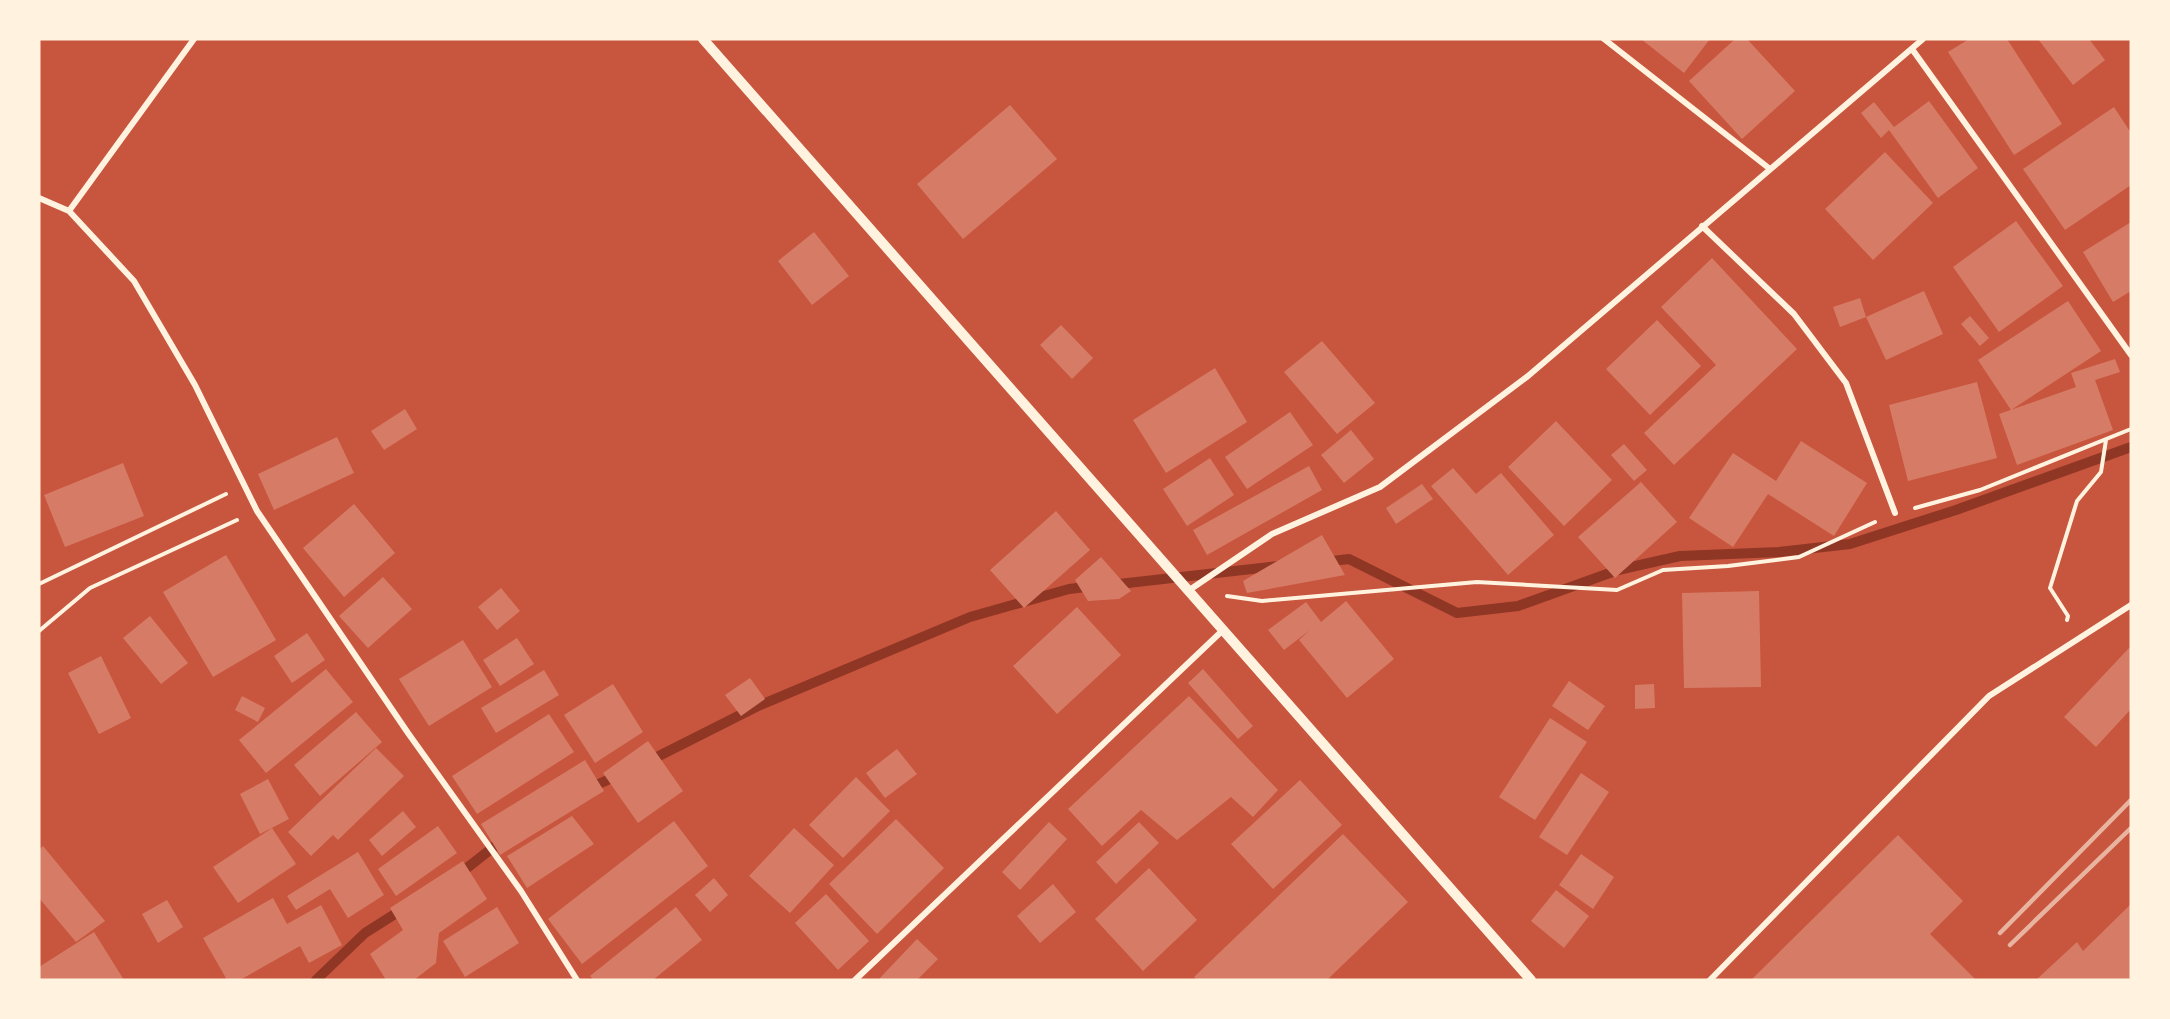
<svg xmlns="http://www.w3.org/2000/svg" width="2170" height="1019" viewBox="0 0 2170 1019" font-family="'Fira Sans',sans-serif">
<rect width="100%" height="100%" fill="#c8553d"/>
<g fill="none" stroke-linecap="round" stroke-linejoin="round">
<path stroke="#8f3625" stroke-width="10" d="M 1324,562 L 1349,559 L 1457,613 L 1518,606 L 1618,570 L 1680,556 L 1779,552 L 1850,544 L 1956,510 L 2131,447
M 1110,585 L 1279,566
M 647,762 L 758,706 L 970,617 L 1069,589 L 1094,586
M 587,789 L 619,775
M 458,875 L 500,842
M 316,980 L 365,933 L 406,907"/>
</g>
<path fill="#d67c66" d="M 1641,39 L 1710,39 L 1684,73 Z
M 1735,39 L 1747,39 L 1795,91 L 1742,139 L 1689,81 Z
M 1969,39 L 2007,39 L 2062,124 L 2014,155 L 1948,52 Z
M 2038,39 L 2089,39 L 2105,60 L 2073,85 Z
M 1929,101 L 1978,168 L 1938,198 L 1889,130 L 1881,138 L 1861,113 L 1874,102 L 1894,127 Z
M 1010,105 L 1057,159 L 963,239 L 917,184 Z
M 2114,107 L 2131,133 L 2131,185 L 2065,230 L 2023,169 Z
M 1885,152 L 1933,203 L 1873,260 L 1825,209 Z
M 2016,221 L 2063,286 L 1999,332 L 1953,267 Z
M 2131,222 L 2131,291 L 2113,302 L 2083,252 Z
M 814,232 L 849,276 L 812,305 L 778,261 Z
M 1712,258 L 1797,349 L 1674,465 L 1644,433 L 1716,365 L 1661,307 Z
M 1924,291 L 1943,334 L 1886,360 L 1866,317 Z
M 1860,298 L 1866,317 L 1840,327 L 1833,307 Z
M 2068,301 L 2101,351 L 2011,410 L 1978,360 Z
M 1970,316 L 1989,338 L 1980,346 L 1961,324 Z
M 1657,320 L 1701,366 L 1650,415 L 1606,369 Z
M 1061,325 L 1093,358 L 1072,379 L 1040,345 Z
M 1322,341 L 1375,403 L 1337,434 L 1284,372 Z
M 2115,359 L 2120,372 L 2095,380 L 2113,430 L 2017,465 L 1999,414 L 2076,387 L 2071,373 Z
M 1215,368 L 1247,422 L 1166,473 L 1133,420 Z
M 1977,382 L 1997,458 L 1908,481 L 1889,405 Z
M 405,409 L 417,429 L 384,450 L 371,431 Z
M 1290,412 L 1313,445 L 1247,489 L 1225,457 Z
M 1556,421 L 1612,480 L 1564,526 L 1508,467 Z
M 1351,430 L 1374,459 L 1344,483 L 1321,455 Z
M 337,437 L 354,473 L 274,510 L 258,474 Z
M 1801,441 L 1867,483 L 1834,536 L 1768,494 L 1733,547 L 1689,518 L 1733,453 L 1776,481 Z
M 1624,444 L 1647,470 L 1634,481 L 1611,455 Z
M 1210,458 L 1234,495 L 1187,526 L 1163,489 Z
M 123,463 L 144,516 L 65,547 L 44,495 Z
M 1309,466 L 1322,490 L 1207,555 L 1193,530 Z
M 1453,468 L 1476,494 L 1501,473 L 1554,535 L 1508,575 L 1431,486 Z
M 1641,482 L 1677,522 L 1615,578 L 1578,537 Z
M 1422,484 L 1433,499 L 1396,524 L 1386,508 Z
M 354,504 L 395,553 L 344,597 L 303,548 Z
M 1056,511 L 1090,550 L 1024,608 L 990,570 Z
M 1322,535 L 1345,575 L 1247,593 L 1243,581 Z
M 226,555 L 276,640 L 213,677 L 163,592 Z
M 1101,557 L 1131,591 L 1119,599 L 1088,601 L 1075,580 Z
M 383,577 L 412,609 L 368,648 L 339,616 Z
M 501,588 L 520,611 L 497,630 L 478,607 Z
M 1759,591 L 1761,687 L 1684,688 L 1682,593 Z
M 1346,601 L 1394,659 L 1347,698 L 1299,640 L 1310,630 L 1284,650 L 1268,630 L 1306,602 L 1321,622 Z
M 1077,607 L 1121,655 L 1057,714 L 1013,666 Z
M 150,616 L 188,663 L 161,684 L 123,638 Z
M 307,633 L 325,660 L 292,683 L 274,656 Z
M 517,638 L 534,664 L 500,686 L 483,660 Z
M 463,640 L 492,687 L 429,726 L 399,679 Z
M 2130,647 L 2131,709 L 2096,747 L 2064,717 Z
M 101,656 L 131,718 L 99,734 L 68,673 Z
M 326,669 L 353,702 L 266,773 L 239,740 Z
M 1203,669 L 1253,726 L 1238,739 L 1188,683 Z
M 544,670 L 559,695 L 496,733 L 481,708 Z
M 750,678 L 765,699 L 741,716 L 725,695 Z
M 1569,681 L 1605,706 L 1588,730 L 1552,706 Z
M 613,684 L 643,732 L 595,763 L 564,715 Z
M 1654,684 L 1655,708 L 1635,709 L 1635,685 Z
M 242,696 L 265,708 L 258,722 L 235,710 Z
M 1189,696 L 1278,790 L 1253,817 L 1231,797 L 1177,840 L 1141,810 L 1102,846 L 1068,809 Z
M 356,712 L 382,742 L 320,796 L 294,765 Z
M 549,714 L 574,752 L 477,814 L 452,776 Z
M 1550,718 L 1587,742 L 1535,820 L 1499,797 Z
M 648,741 L 683,791 L 638,823 L 603,773 Z
M 376,748 L 404,776 L 338,840 L 333,835 L 311,856 L 288,832 Z
M 897,749 L 917,774 L 885,798 L 866,773 Z
M 585,760 L 604,791 L 500,855 L 481,824 Z
M 1581,773 L 1609,792 L 1567,855 L 1539,837 Z
M 856,777 L 890,811 L 843,858 L 809,825 Z
M 268,779 L 289,819 L 260,834 L 240,794 Z
M 1300,780 L 1342,825 L 1273,889 L 1231,844 Z
M 403,811 L 416,827 L 382,856 L 369,840 Z
M 572,816 L 594,844 L 527,888 L 507,856 Z
M 896,819 L 944,868 L 877,934 L 829,884 Z
M 674,821 L 708,866 L 582,964 L 548,919 Z
M 1049,822 L 1067,839 L 1020,890 L 1002,872 Z
M 1139,822 L 1159,843 L 1116,884 L 1096,862 Z
M 438,826 L 457,853 L 396,896 L 378,869 Z
M 272,828 L 296,864 L 238,903 L 213,867 Z
M 794,828 L 834,865 L 790,913 L 749,876 Z
M 1343,834 L 1408,902 L 1327,980 L 1197,980 L 1194,977 Z
M 1898,835 L 1963,901 L 1930,934 L 1976,980 L 1751,980 Z
M 43,846 L 105,921 L 76,942 L 39,898 L 39,850 Z
M 358,852 L 384,895 L 348,918 L 330,889 L 296,910 L 287,896 Z
M 1581,854 L 1614,877 L 1593,909 L 1559,885 Z
M 463,861 L 487,899 L 439,933 L 436,963 L 414,980 L 386,980 L 370,954 L 403,930 L 390,908 Z
M 1149,868 L 1197,920 L 1143,971 L 1095,919 Z
M 714,878 L 728,895 L 710,912 L 695,895 Z
M 1053,884 L 1076,912 L 1040,943 L 1017,916 Z
M 1556,890 L 1589,916 L 1564,948 L 1531,921 Z
M 826,894 L 869,941 L 838,970 L 795,923 Z
M 273,898 L 287,924 L 321,905 L 342,945 L 309,963 L 300,946 L 240,980 L 227,980 L 203,938 Z
M 167,900 L 183,927 L 158,943 L 142,914 Z
M 2131,904 L 2131,980 L 2036,980 L 2077,942 L 2083,951 Z
M 497,907 L 519,943 L 465,977 L 443,941 Z
M 676,907 L 702,940 L 653,980 L 594,980 L 590,976 Z
M 94,932 L 124,980 L 39,980 L 39,967 Z
M 917,939 L 938,959 L 917,980 L 878,980 Z"/>
<g fill="none" stroke-linecap="round" stroke-linejoin="round">
<path stroke="#fff3e0" stroke-width="4" d="M 1915,508 L 1980,490 L 2131,429
M 39,584 L 226,494
M 1227,596 L 1262,601 L 1477,582 L 1617,590 L 1663,570 L 1728,566 L 1799,557 L 1875,522
M 2067,620 L 2068,616 L 2050,588 L 2077,501 L 2101,472 L 2106,440
M 39,631 L 90,588 L 237,520"/>
<path stroke="#fff3e0" stroke-width="6" d="M 1604,39 L 1770,169
M 1912,49 L 2131,355
M 39,198 L 69,211 L 134,281 L 195,385 L 257,511 L 408,733 L 521,891 L 577,980
M 69,211 L 194,39
M 1702,226 L 1794,314 L 1846,383 L 1895,513
M 1188,591 L 1272,534 L 1380,487 L 1528,376 L 1923,39
M 855,980 L 1222,631
M 1710,980 L 1989,696 L 2131,605"/>
<path stroke="#fff3e0" stroke-width="10" d="M 703,39 L 1531,980"/>
<path stroke="#e9b49f" stroke-width="4.5" d="M 2000,933 L 2131,800
M 2010,945 L 2131,828"/>
</g>
<rect width="2170" height="1019" fill="none" stroke="#fff3e0" stroke-width="81"/>
</svg>
